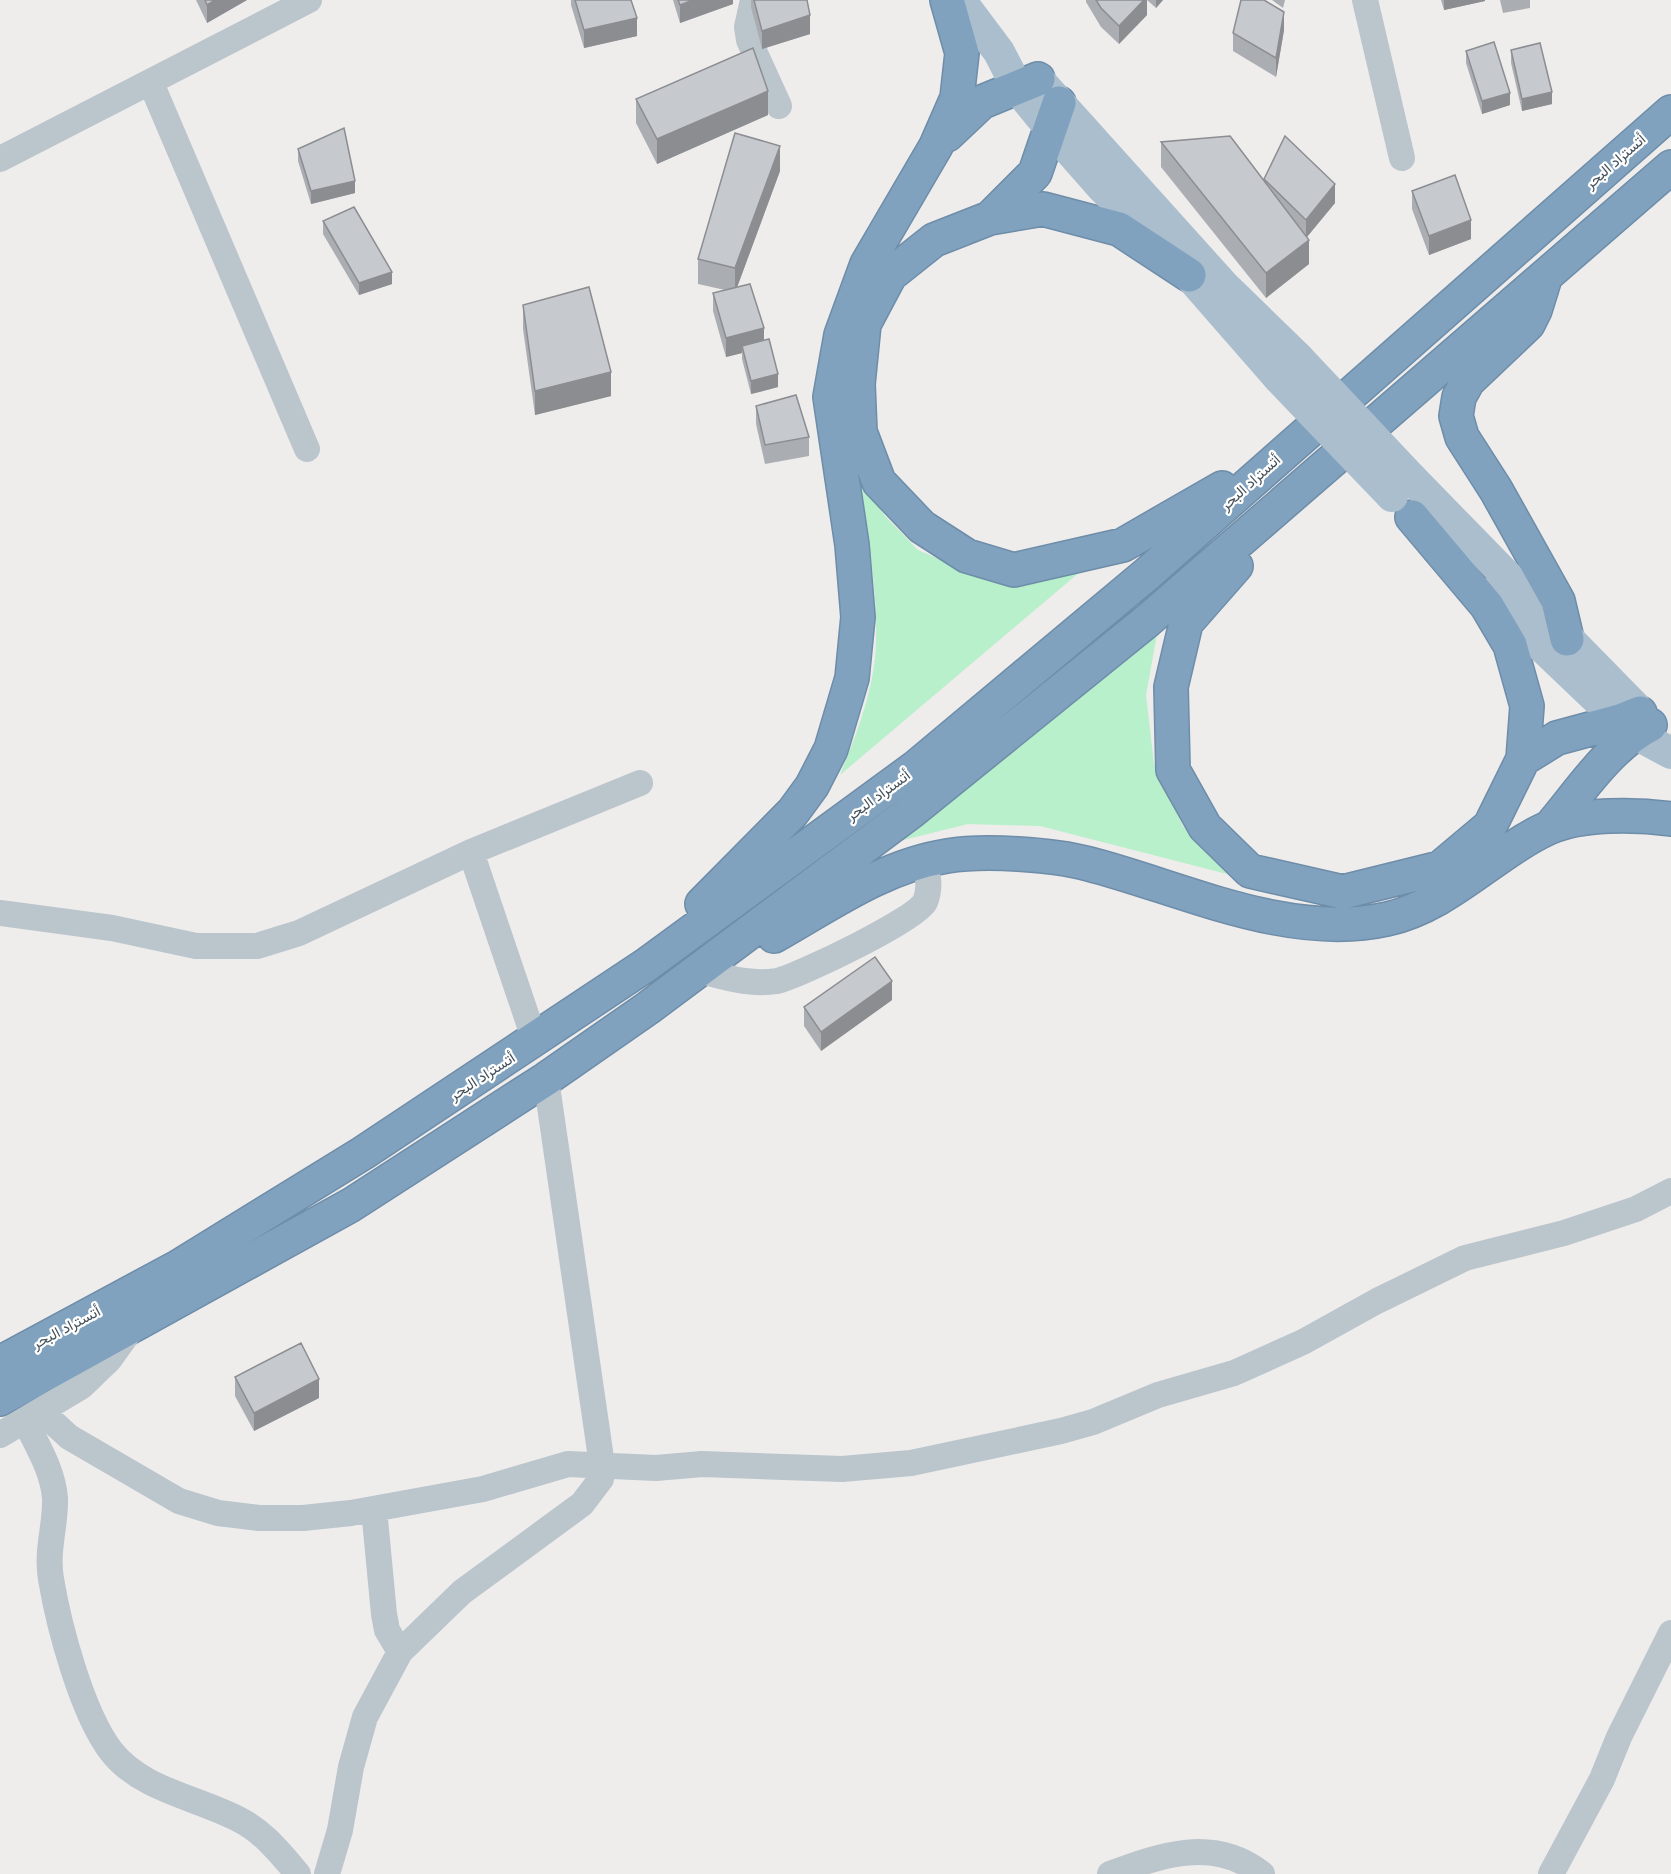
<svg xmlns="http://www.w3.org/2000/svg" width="1671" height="1874" viewBox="0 0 1671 1874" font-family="Mulish,Vazirmatn,sans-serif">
<rect width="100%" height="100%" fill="#efecec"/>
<path fill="#b7f0ca" d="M 857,473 L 885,516 L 918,550 L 976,575 L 1081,571 L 840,775 C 857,733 875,688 876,642 C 878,585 866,529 857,473 Z
M 1157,634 L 1146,695 L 1154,764 L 1183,826 L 1227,874 L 1040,826 L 968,824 L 883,845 Z"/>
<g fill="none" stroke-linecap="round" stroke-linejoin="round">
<g stroke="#6d8da9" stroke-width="36">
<path id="highway" d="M 947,135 L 982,102 L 1038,79
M 990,218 L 1035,173 L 1059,103
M 1189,275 L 1119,229 L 1043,209 L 990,218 L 934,240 L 890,275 L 864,324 L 858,384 L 860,432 L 879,482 L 922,527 L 967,556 L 1014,570 L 1123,545 L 1222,488
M 1544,281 L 1535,310 L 1528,324 L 1468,381 L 1459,397 L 1456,416 L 1462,437 L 1496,490 L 1558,601 L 1567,639
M 1236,566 L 1186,623 L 1171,687 L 1173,770 L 1205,827 L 1250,871 L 1343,892 L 1440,868 L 1490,826 L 1523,759 L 1527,706 L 1510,645 L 1487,606 L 1412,517
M 1523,759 L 1557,738 L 1620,721 L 1640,713
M 1550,827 C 1580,792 1608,747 1650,725
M 702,904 L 793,812 L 812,786 L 831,749 L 852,678 L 858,617 L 852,545 L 830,397 L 841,335 L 867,264 L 936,146 L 957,98 L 962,53 L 947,0
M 774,936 C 829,905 883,866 947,856 C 984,850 1052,854 1089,864 C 1182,888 1289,941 1387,919 C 1449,905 1492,854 1548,828 C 1581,813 1636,814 1671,819
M 0,1363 L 178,1267 L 363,1153 L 646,965 L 916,767 L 1147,574 L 1671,112
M 0,1399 L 351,1205 L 546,1079 L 648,1008 L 912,811 L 1147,621 L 1671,167"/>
</g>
<path stroke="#bac5cc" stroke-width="26" d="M 753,0 L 747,27 L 749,40 L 779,106
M 1365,0 L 1402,158
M 151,83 L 307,449
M 0,159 L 309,0
M 471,852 L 535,1041
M 0,913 L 112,928 L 196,946 L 257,946 L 299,933 L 471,852 L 640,783
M 709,973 C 732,979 753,985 777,981 C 799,976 917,919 925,902 C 931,887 928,876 924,862
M 42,1412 L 69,1437 L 179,1501 L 218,1513 L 259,1518 L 303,1518 L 351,1513 L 483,1489 L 568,1464 L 656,1468 L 702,1464 L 842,1469 L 911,1463 L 1061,1431 L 1093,1422 L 1158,1395 L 1234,1373 L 1303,1342 L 1377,1301 L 1465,1258 L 1564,1233 L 1636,1209 L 1671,1191
M 25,1421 C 37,1445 53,1471 55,1498 C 56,1525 46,1550 51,1579 C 59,1627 82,1713 111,1751 C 141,1790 196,1797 238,1819 C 263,1831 280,1853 298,1874
M 0,1435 L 82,1386 L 109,1360 L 132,1328
M 374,1509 L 384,1614 L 387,1630 L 400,1652
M 327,1874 L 340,1830 L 351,1767 L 365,1717 L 400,1652 L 462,1592 L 582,1504 L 601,1479 L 602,1465 L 546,1079
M 1110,1874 C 1161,1855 1214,1836 1262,1874
M 1551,1874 L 1602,1779 L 1619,1737 L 1671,1633"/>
<path stroke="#aabecd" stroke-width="32" d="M 960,0 L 999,52 L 1018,89 L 1049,127 L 1101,186 L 1189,275 L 1279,378
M 1043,85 L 1224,286 L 1297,357
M 1411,478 L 1635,707
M 1487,594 L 1620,721 L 1634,733 L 1671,753"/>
<use href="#highway" stroke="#81a2be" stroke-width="33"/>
<path stroke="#aabecd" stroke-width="32" d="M 1297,357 L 1411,478
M 1279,378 L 1392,496"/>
</g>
<path fill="#aaaeb2" d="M 196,0 L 247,0 L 207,23 Z
M 571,0 L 631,0 L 637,36 L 584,48 L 571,5 Z
M 673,0 L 733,0 L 733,4 L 680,23 Z
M 751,0 L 807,0 L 810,34 L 762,49 L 751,7 Z
M 1086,0 L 1147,0 L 1147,15 L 1119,44 L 1101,27 L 1086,2 Z
M 1147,0 L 1163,0 L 1156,8 Z
M 1272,0 L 1285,0 L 1283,8 Z
M 1441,0 L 1485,0 L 1485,1 L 1444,10 Z
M 1500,0 L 1530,0 L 1530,8 L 1503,13 Z
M 1284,30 L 1276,77 L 1233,51 L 1233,33 Z
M 1511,50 L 1552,104 L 1522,111 L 1511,63 Z
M 1466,51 L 1510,105 L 1482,114 L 1466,63 Z
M 636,99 L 768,115 L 657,164 L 636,123 Z
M 1161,142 L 1264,181 L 1264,179 L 1335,203 L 1307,237 L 1309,264 L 1266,298 L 1161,167 Z
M 298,149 L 355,193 L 311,204 L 298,161 Z
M 780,171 L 737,287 L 764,341 L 778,387 L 751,394 L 742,359 L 742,353 L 726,357 L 713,311 L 713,293 L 725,290 L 698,284 L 698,259 Z
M 1412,191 L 1471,239 L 1429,255 L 1412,209 Z
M 323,221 L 392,284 L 359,295 L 323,234 Z
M 523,305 L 611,396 L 535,415 L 523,329 Z
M 756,406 L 809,437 L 809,456 L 765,464 L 756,424 Z
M 892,1000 L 821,1051 L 804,1026 L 804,1007 Z
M 235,1377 L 319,1398 L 254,1431 L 235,1396 Z"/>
<path fill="#8b8d91" d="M 215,0 L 247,0 L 207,23 L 207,5 Z
M 693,0 L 733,0 L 733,4 L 680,23 L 680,5 Z
M 1144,0 L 1147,0 L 1147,15 L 1119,44 L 1119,26 Z
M 1156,0 L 1163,0 L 1156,8 Z
M 1444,0 L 1485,0 L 1485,1 L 1444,10 Z
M 1284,12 L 1284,30 L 1276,77 L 1276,58 Z
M 810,15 L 810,34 L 762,49 L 762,31 Z
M 637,18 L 637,36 L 584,48 L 584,30 Z
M 768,91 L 768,115 L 657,164 L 657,139 Z
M 1552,92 L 1552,104 L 1522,111 L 1522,99 Z
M 1510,93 L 1510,105 L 1482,114 L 1482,101 Z
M 780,146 L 780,171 L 735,293 L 735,268 Z
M 355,181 L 355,193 L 311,204 L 311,191 Z
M 1335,184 L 1335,203 L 1306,238 L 1306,220 Z
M 1471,220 L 1471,239 L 1429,255 L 1429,236 Z
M 1309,240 L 1309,264 L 1266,298 L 1266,273 Z
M 392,272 L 392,284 L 359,295 L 359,283 Z
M 764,328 L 764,347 L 742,346 L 742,353 L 726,357 L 726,338 Z
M 611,372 L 611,396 L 535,415 L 535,391 Z
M 778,374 L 778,387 L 751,394 L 751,381 Z
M 892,981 L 892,1000 L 821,1051 L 821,1032 Z
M 319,1379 L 319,1398 L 254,1431 L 254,1413 Z"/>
<path fill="#c6cacf" stroke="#8b8d91" stroke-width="1.5" d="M 205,0 L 215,0 L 207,5 Z
M 575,0 L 631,0 L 637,18 L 584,30 Z
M 678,0 L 693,0 L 680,5 Z
M 754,0 L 807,0 L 810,15 L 762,31 Z
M 1096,0 L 1144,0 L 1119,26 L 1101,8 Z
M 1241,0 L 1264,0 L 1284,12 L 1276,58 L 1233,33 Z
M 1494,42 L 1510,93 L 1482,101 L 1466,51 Z
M 1540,43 L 1552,92 L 1522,99 L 1511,50 Z
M 753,48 L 768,91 L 657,139 L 636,99 Z
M 344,128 L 355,181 L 311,191 L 298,149 Z
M 735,133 L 780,146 L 735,268 L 698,259 Z
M 1230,136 L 1309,240 L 1266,273 L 1161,142 Z
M 1285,136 L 1335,184 L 1306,220 L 1264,179 Z
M 1455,175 L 1471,220 L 1429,236 L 1412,191 Z
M 354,207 L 392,272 L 359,283 L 323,221 Z
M 750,284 L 764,328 L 726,338 L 713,293 Z
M 589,287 L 611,372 L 535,391 L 523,305 Z
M 769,339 L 778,374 L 751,381 L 742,346 Z
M 796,395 L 809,437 L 765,445 L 756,406 Z
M 875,957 L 892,981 L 821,1032 L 804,1007 Z
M 301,1343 L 319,1379 L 254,1413 L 235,1377 Z"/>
<g text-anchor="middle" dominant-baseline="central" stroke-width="4.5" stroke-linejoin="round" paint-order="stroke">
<g font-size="15" fill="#44515a" stroke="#fff">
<text transform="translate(1615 161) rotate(-41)">أتستراد البحر</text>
<text transform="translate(1250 482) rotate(-42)">أتستراد البحر</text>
<text transform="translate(878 795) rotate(-36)">أتستراد البحر</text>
<text transform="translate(482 1076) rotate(-33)">أتستراد البحر</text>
<text transform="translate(66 1327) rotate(-28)">أتستراد البحر</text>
</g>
</g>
</svg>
